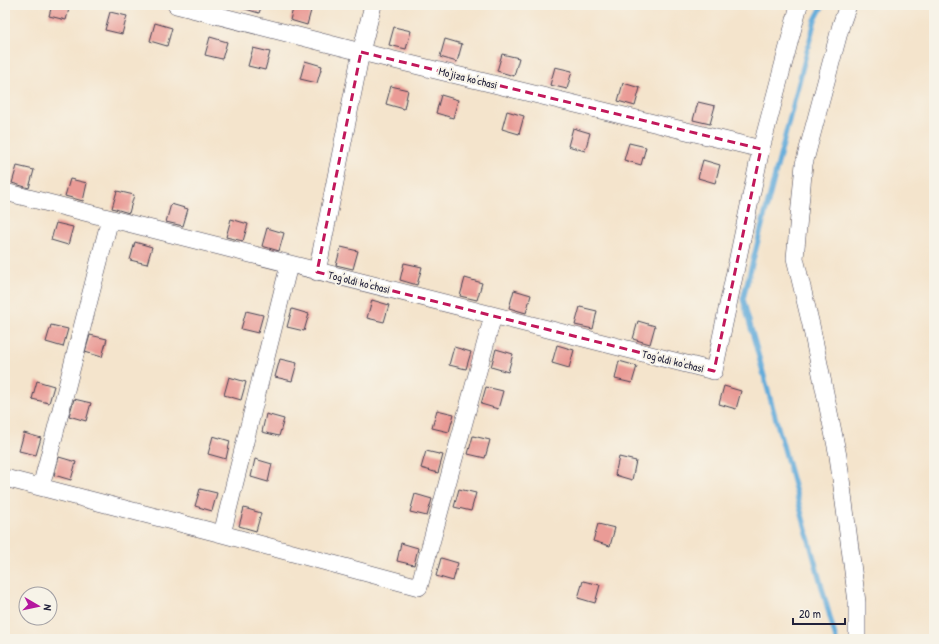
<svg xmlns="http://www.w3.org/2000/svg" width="939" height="644" viewBox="0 0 939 644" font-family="'Patrick Hand',sans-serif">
<rect width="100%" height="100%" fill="#f7f3e8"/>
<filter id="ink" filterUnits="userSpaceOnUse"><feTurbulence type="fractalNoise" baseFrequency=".025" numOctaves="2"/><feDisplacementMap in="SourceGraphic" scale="8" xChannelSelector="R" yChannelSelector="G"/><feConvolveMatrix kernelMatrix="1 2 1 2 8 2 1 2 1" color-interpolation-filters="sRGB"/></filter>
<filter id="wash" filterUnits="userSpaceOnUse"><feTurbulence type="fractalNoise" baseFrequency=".012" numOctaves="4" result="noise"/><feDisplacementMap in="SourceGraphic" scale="16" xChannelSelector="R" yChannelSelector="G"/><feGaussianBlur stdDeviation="0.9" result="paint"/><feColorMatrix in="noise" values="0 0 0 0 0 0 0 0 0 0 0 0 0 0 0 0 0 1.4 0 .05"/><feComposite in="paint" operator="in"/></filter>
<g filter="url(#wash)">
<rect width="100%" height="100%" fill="#f4e4cc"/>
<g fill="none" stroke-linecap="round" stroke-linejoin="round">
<path stroke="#63acda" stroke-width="5" d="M 823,5 L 815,20 L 743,299 L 836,639"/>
</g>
<g id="blocks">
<path fill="#ea9b96" d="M 52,5 L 70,5 L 66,20 L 49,16 Z
M 243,5 L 262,5 L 259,13 L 242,8 Z
M 294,5 L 305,5 L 312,7 L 307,25 L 290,20 Z
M 110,12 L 127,16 L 122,34 L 105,30 Z
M 155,23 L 172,28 L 167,46 L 150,41 Z
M 394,27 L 411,31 L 406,49 L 389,45 Z
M 210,37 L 227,42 L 222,59 L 205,55 Z
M 445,39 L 462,44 L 457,62 L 440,57 Z
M 253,48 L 270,52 L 265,70 L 248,66 Z
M 502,54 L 519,58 L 514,76 L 497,71 Z
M 305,61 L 322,66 L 317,83 L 300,79 Z
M 555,67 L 572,71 L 567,89 L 550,85 Z
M 623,83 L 640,88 L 635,106 L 618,101 Z
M 391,86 L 408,90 L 404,109 L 386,104 Z
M 441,95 L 458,100 L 453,118 L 436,113 Z
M 698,102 L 715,106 L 710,124 L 693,120 Z
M 507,111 L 524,116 L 519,134 L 502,129 Z
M 573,128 L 590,133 L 585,151 L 568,146 Z
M 629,143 L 646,147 L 641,165 L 624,160 Z
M 703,160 L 720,165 L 715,183 L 698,178 Z
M 17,166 L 34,170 L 29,188 L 12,183 Z
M 70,179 L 87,183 L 83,201 L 65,196 Z
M 117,191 L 134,195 L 129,213 L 112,208 Z
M 171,204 L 188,209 L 183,226 L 166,222 Z
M 231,219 L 248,224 L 243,241 L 226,237 Z
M 56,223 L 73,227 L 68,245 L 51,240 Z
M 267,228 L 284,233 L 279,251 L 262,246 Z
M 135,242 L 152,247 L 147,264 L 130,260 Z
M 341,247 L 358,251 L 353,269 L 336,265 Z
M 404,263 L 422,267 L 417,285 L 400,280 Z
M 465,278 L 482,283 L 477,300 L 460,296 Z
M 514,290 L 531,295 L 526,313 L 509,308 Z
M 372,300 L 389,305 L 384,322 L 367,318 Z
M 580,307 L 597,311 L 593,329 L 575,325 Z
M 292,309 L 309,314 L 304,331 L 287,327 Z
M 246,311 L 263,315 L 258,333 L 241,329 Z
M 638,321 L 655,326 L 650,344 L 633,339 Z
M 51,325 L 68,329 L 63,347 L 46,342 Z
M 90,335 L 107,339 L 102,357 L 85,352 Z
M 557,345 L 574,350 L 569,368 L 552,363 Z
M 454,347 L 471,352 L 466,369 L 449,365 Z
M 496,349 L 513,354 L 508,372 L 491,367 Z
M 280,359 L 297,363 L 292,381 L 275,377 Z
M 619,361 L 637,366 L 632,383 L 615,379 Z
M 229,377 L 246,382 L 241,400 L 224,395 Z
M 37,381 L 54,386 L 49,403 L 32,399 Z
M 724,386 L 741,391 L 736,409 L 719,404 Z
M 486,387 L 503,391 L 498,409 L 481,404 Z
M 74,399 L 91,403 L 86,421 L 69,416 Z
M 437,410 L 454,414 L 449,432 L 432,428 Z
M 266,414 L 284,419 L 279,436 L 262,432 Z
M 24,433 L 41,438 L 36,455 L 19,451 Z
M 213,436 L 230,441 L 226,459 L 208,454 Z
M 473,436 L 490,440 L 485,458 L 468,454 Z
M 426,451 L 443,455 L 438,473 L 421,468 Z
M 59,457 L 76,462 L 71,480 L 54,475 Z
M 619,457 L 636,461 L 632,480 L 615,475 Z
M 255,459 L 272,464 L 268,482 L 251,477 Z
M 200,489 L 217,493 L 212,511 L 195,506 Z
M 459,489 L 476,493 L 471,511 L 454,507 Z
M 415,494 L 432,499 L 427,516 L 410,512 Z
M 244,508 L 261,513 L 256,531 L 239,526 Z
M 598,524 L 615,528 L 610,546 L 593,541 Z
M 401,543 L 418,548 L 414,565 L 397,561 Z
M 441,558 L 458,563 L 453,581 L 436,576 Z
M 583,581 L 600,585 L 595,603 L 578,598 Z"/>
</g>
</g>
<g filter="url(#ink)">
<use href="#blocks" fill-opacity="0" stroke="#423f51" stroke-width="1"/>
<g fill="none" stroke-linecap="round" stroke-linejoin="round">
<g stroke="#423f51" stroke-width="18">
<path id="minor" d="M 176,5 L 361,52 L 761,149
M 848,5 L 841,25 L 804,164 L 795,258 L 811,325 L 838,456 L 857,602 L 857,639
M 5,192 L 714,371 L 761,149 L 799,5
M 317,272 L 361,52 L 373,5
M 5,478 L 222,534 L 289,265
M 41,487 L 110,219
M 222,534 L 419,587 L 493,316"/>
</g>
<use href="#minor" stroke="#fff" stroke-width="17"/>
</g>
</g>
<path fill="none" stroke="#c2185b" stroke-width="3" stroke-dasharray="8 5" stroke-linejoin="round" d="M 361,52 L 761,149 L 714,371 L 317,272 Z"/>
<g text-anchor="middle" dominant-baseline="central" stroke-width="4" stroke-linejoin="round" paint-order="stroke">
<g font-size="11" fill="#22223b" stroke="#f7f3e8">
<text transform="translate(468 78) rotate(14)">Mo'jiza ko'chasi</text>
<text transform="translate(359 282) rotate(14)">Tog'oldi ko'chasi</text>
<text transform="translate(673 361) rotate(14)">Tog'oldi ko'chasi</text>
</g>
</g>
<rect width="939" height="644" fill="none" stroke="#f7f3e8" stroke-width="20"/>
<g transform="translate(38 606) rotate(99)"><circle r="19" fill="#f7f3e8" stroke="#a29fa3"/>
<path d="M0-3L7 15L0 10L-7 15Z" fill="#b5179e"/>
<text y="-6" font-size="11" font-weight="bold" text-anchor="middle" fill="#22223b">N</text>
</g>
<path d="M793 618v6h52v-6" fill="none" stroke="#22223b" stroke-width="2"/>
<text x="799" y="618" font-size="12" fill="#22223b" stroke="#f7f3e8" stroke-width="3" paint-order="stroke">20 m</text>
</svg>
